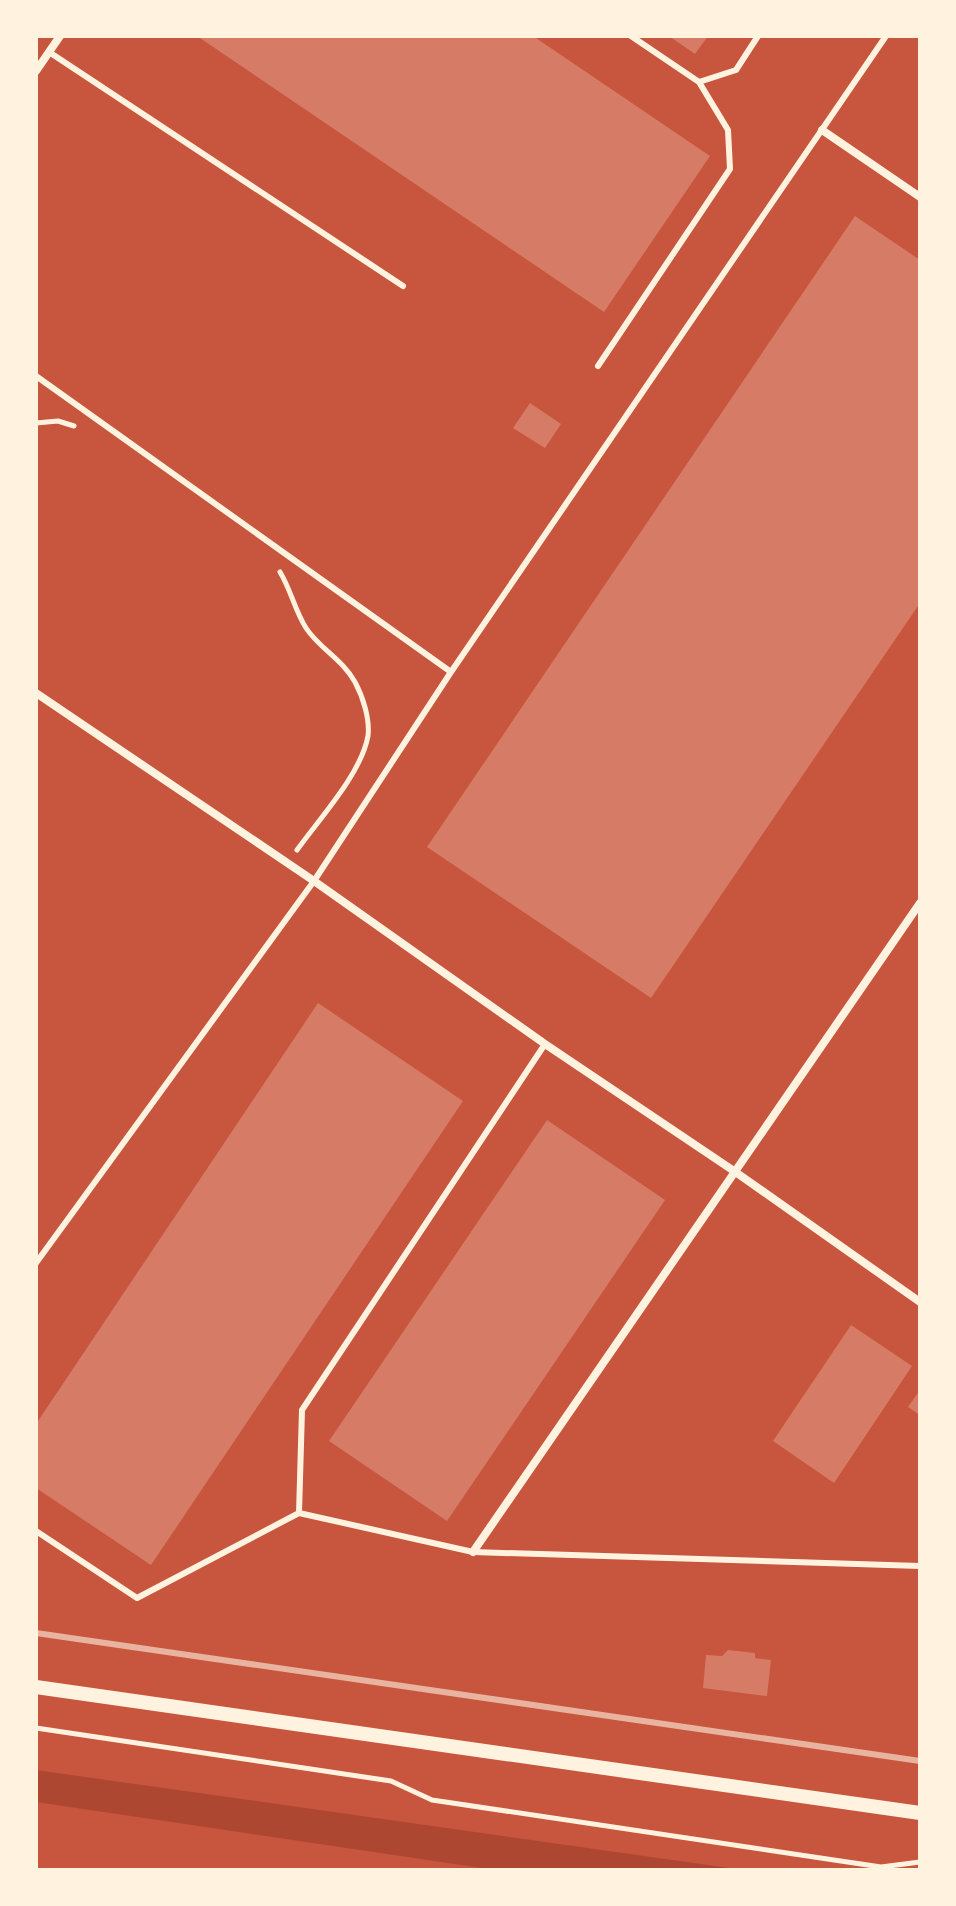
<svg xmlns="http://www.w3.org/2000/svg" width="956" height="1906" viewBox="0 0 956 1906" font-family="'Space Grotesk',sans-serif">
<rect width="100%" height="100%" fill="#c8553d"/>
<path fill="#ae4732" d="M 36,1770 L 743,1870 L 495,1870 L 36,1802 Z"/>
<path fill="#d67c66" d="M 197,36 L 533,36 L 710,156 L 604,312 Z
M 669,36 L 708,36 L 695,54 Z
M 855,216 L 920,260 L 920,603 L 651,998 L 427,847 Z
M 530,403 L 561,424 L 545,448 L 513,428 Z
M 318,1003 L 463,1101 L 151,1565 L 36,1488 L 36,1424 Z
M 547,1120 L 665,1200 L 447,1521 L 329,1441 Z
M 851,1325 L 912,1366 L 834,1483 L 773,1441 Z
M 920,1390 L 920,1415 L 908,1407 Z
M 728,1650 L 755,1653 L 755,1658 L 771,1660 L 767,1696 L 703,1688 L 706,1655 L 722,1656 Z"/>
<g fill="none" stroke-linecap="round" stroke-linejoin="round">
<path stroke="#fff3e0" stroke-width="5" d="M 36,423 L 58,421 L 74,426
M 280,572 C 291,590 295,611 306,628 C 320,649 342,659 355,682 C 363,697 370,719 368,736 C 361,774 320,818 297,850
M 36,1728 L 391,1781 L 432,1800 L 881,1867 L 920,1862"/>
<path stroke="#fff3e0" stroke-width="6" d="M 631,36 L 699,82 L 736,70 L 758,36
M 49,52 L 403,286
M 598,366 L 730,169 L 728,130 L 699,82
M 36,376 L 451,672
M 545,1044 L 302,1410 L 299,1513 L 473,1552 L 920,1566
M 36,1263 L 314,881 L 451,672 L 886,36
M 36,1531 L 137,1598 L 299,1513"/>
<path stroke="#fff3e0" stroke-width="8" d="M 36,71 L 60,36
M 822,130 L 920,197
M 36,693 L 314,881 L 545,1044 L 734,1171 L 920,1302
M 473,1552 L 920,903"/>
<path stroke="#fff3e0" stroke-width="14" d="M 36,1687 L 920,1813"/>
<path stroke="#e9b49f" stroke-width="6" d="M 36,1633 L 920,1761"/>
</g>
<rect width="956" height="1906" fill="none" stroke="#fff3e0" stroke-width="76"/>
</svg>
